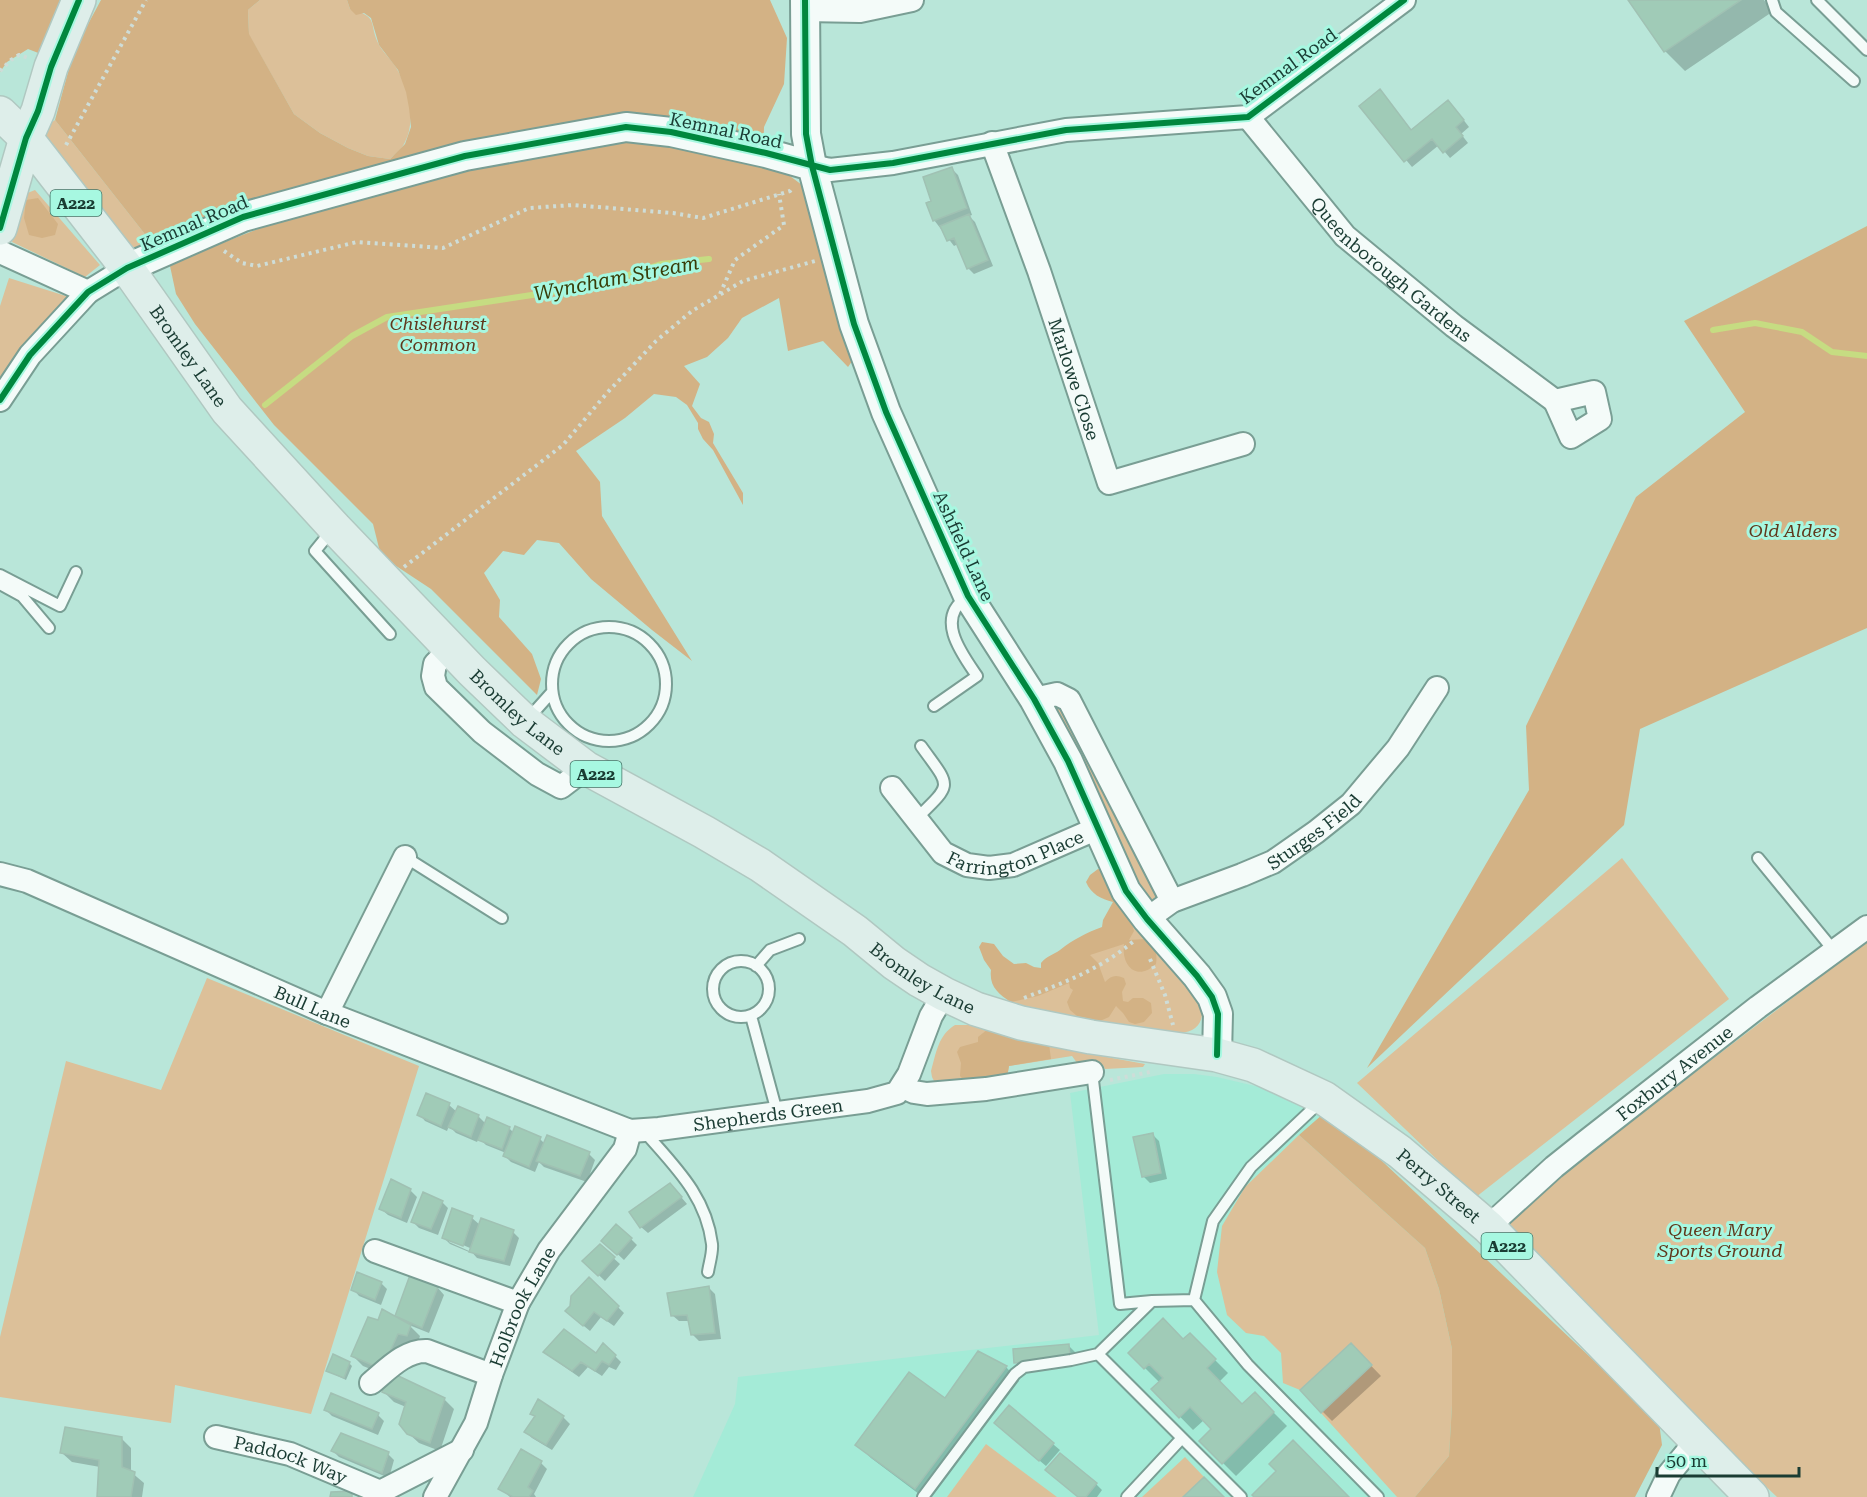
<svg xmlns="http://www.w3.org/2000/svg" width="1867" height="1497" viewBox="0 0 1867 1497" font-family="'Roboto Serif',serif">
<rect width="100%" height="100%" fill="#b9e6d9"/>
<path fill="#a4ebd7" d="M 1164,1074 L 1194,1074 L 1217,1077 L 1302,1097 L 1382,1161 L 1662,1445 L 1635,1497 L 693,1497 L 735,1404 L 738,1377 L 1099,1335 L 1070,1093 Z"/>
<path fill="#dcc099" d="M 260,0 L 347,0 L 350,9 C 380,17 368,23 379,45 C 384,54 394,62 398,71 C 409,91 416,121 405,142 C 402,149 395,154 390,159 L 368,156 L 348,148 L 320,133 L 294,114 L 249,35 L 248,10 Z
M 55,120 L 155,247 L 133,247 L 124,241 L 48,142 L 44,128 Z
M 35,190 L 100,265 L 85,277 L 12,242 L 25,194 Z
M 9,278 L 69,297 L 0,386 L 0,306 Z
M 1060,704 L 1156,889 L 1156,896 L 1152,901 L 1147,902 L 1139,891 L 1054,711 L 1055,706 Z
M 1622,858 L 1729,999 L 1476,1197 L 1357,1083 Z
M 1120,900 L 1201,1002 C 1205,1020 1199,1032 1179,1033 L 1059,1015 L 1004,1002 L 1110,931 Z
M 1867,941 L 1867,1497 L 1777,1497 L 1494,1226 Z
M 207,978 L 419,1066 L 311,1414 L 175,1385 L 171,1423 L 0,1397 L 0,1337 L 66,1061 L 161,1090 Z
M 955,1025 L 969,1025 L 1085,1053 L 1145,1064 L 1143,1067 L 1105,1069 L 1103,1065 L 1086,1068 L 1080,1067 L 1072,1056 L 1009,1066 L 1008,1072 L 936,1085 L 932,1077 L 931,1071 C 936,1054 938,1035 955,1025 Z
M 1299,1135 L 1425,1248 L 1439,1289 L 1452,1349 L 1452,1405 L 1449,1456 L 1415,1497 L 1397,1497 L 1321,1413 L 1372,1365 L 1351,1343 L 1300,1390 L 1283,1383 L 1281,1353 L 1264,1336 L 1246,1333 L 1227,1315 L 1217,1272 L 1222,1226 L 1245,1187 Z
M 986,1444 L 1057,1497 L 947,1497 Z
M 1185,1457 L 1204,1477 L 1183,1497 L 1142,1497 Z"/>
<path fill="#d3b285" d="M 0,0 L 68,0 L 41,54 L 28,49 L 7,62 L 0,72 Z
M 101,0 L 260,0 L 248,10 L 249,34 L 294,114 L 320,133 L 348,148 L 368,156 L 390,159 L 405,144 L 411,127 L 409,108 L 406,92 L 398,70 L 379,45 L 371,18 L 364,13 L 356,15 L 350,9 L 347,0 L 770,0 L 787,38 L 784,84 L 764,127 L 763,165 L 790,176 L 810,191 L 855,357 L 848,367 L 823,341 L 788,351 L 779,298 L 742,318 L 728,338 L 707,357 L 684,366 L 700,384 L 692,406 L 701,418 L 709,422 L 714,434 L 713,443 L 743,493 L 743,505 L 713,450 L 703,439 L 698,429 L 698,423 L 687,405 L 676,397 L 654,394 L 625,418 L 576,451 L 600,482 L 602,516 L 692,661 L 652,630 L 591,579 L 559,543 L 537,540 L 524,555 L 503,551 L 484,573 L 500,600 L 499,617 L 532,654 L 541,679 L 537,695 L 431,589 L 381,556 L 373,524 L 274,425 L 195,324 L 176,294 L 170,266 L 217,245 L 281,220 L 155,247 L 55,120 L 74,50 Z
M 38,198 L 58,224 L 55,235 L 42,238 L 29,235 L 24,218 L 26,200 Z
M 1867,226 L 1867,628 L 1640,729 L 1624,825 L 1367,1068 L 1529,790 L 1526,726 L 1636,497 L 1745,412 L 1684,321 Z
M 1098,869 L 1104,870 L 1129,913 L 1134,931 L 1129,940 L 1145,939 C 1154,947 1158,951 1156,964 C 1137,982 1121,966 1124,944 L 1090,955 L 1098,963 L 1105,982 C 1111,976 1115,974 1124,978 L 1126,984 L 1122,992 L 1123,1001 L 1128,1002 L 1133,998 L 1143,998 L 1151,1003 L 1152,1013 L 1144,1022 L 1135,1024 L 1129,1022 L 1123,1013 L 1116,1006 L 1109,1017 L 1100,1021 L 1077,1016 L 1070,1010 L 1067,1002 L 1073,990 L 1070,988 L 1069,983 L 1038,996 L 1011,1002 C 998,994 989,986 991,970 L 984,960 L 979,947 L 982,942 L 994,944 L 1003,956 L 1014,964 L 1026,963 L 1034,967 L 1041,968 L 1041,963 C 1048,955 1053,955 1060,950 C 1074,939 1086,933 1102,927 L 1103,920 L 1113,902 C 1101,899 1091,894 1086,882 L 1090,875 Z
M 988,1029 L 1049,1044 L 1051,1059 L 1009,1066 L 1007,1077 L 966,1083 L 960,1076 L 961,1063 L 957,1052 L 960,1047 L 978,1042 L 978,1037 Z
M 1323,1114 L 1382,1161 L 1659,1422 L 1662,1445 L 1635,1497 L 1415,1497 L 1449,1456 L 1452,1405 L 1452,1349 L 1439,1289 L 1425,1248 L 1299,1135 Z"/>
<path fill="#0003" fill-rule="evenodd" d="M 1630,0 L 1764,0 L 1772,12 L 1685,71 L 1665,51 Z
M 1386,98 L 1412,131 L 1455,109 L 1469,127 L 1461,134 L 1468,143 L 1450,158 L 1439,145 L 1412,167 L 1361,106 Z
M 951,168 L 958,175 L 972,215 L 969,216 L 975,222 L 993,266 L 974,274 L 968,268 L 958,244 L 954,246 L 934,220 L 933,202 Z
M 449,1105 L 457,1112 L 478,1116 L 486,1124 L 509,1128 L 514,1133 L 540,1139 L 545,1144 L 589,1154 L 595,1160 L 587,1182 L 544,1167 L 539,1162 L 535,1172 L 511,1162 L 505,1156 L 506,1153 L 486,1145 L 479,1138 L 477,1142 L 456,1133 L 449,1126 L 447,1131 L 425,1121 L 419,1114 Z
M 1153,1135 L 1159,1141 L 1167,1179 L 1150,1183 L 1143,1176 Z
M 410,1190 L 417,1197 L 407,1223 L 388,1215 L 381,1209 Z
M 676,1191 L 687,1204 L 648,1233 L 641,1227 Z
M 442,1202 L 448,1208 L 438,1235 L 419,1228 L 413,1222 Z
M 472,1218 L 480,1225 L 513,1232 L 519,1238 L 510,1266 L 477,1258 L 470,1250 L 469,1252 L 450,1244 L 443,1237 ZM 449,1239 L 470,1248 L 469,1251 L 449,1242 Z
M 631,1239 L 637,1245 L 624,1260 L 610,1247 Z
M 600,1246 L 620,1264 L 605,1281 L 584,1261 Z
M 411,1277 L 438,1288 L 444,1295 L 429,1333 L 409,1325 L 420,1336 L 417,1345 L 393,1375 L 444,1399 L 454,1409 L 440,1451 L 419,1443 L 408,1433 L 406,1407 L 394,1402 L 384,1392 L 390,1377 L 363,1366 L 353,1356 L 378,1322 L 402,1321 L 397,1315 Z
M 589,1279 L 624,1313 L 614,1326 L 601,1317 L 590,1331 L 573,1317 Z
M 381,1283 L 387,1289 L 381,1305 L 359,1296 L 353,1289 Z
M 709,1288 L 715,1294 L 721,1339 L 699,1341 L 692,1334 L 689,1321 L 679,1321 L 672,1315 Z
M 1190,1335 L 1228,1373 L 1219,1382 L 1242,1406 L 1255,1394 L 1287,1426 L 1236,1476 L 1201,1441 L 1213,1429 L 1204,1420 L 1193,1430 L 1153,1389 L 1160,1383 L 1130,1353 L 1183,1341 Z
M 1351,1345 L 1381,1376 L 1332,1421 L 1302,1391 Z
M 1069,1346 L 1075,1352 L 1076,1364 L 1022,1368 L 1016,1362 Z
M 545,1352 L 615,1356 L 621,1362 L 616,1370 L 609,1367 L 602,1376 L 588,1367 L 579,1377 L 552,1358 Z
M 349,1363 L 352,1366 L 346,1380 L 328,1371 Z
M 1006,1367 L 1019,1381 L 932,1497 L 923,1497 L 871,1458 L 857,1444 L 945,1400 Z
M 539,1401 L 563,1417 L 570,1424 L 552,1450 L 532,1438 L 526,1432 L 536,1417 L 532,1413 Z
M 1009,1407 L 1060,1450 L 1046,1466 L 1002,1429 Z
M 325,1409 L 378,1415 L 384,1421 L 378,1435 L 332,1416 Z
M 121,1438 L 131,1448 L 131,1472 L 144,1483 L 142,1497 L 98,1497 L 100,1467 L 72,1462 L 62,1453 Z
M 333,1451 L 388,1454 L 394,1460 L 389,1478 L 339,1457 Z
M 541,1463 L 547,1469 L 534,1494 L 536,1497 L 510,1497 L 500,1488 Z
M 1096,1484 L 1102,1490 L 1097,1497 L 1079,1497 Z"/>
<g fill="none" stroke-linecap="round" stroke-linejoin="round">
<path stroke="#c6dc82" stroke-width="6" d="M 1713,330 L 1755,323 L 1802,332 L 1832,352 L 1867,356
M 265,405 L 352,336 L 387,317 L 598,285 L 661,264 L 709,259"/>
</g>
<path fill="#a0cbb7" stroke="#a0c1b3" stroke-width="1.5" d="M 1628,0 L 1741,0 L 1664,52 Z
M 1380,89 L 1411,130 L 1448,100 L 1464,120 L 1456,127 L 1463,136 L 1443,153 L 1432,139 L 1404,162 L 1359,106 Z
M 952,167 L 967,208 L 933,221 L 926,203 L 931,201 L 923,177 Z
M 969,214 L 988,260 L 967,269 L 954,238 L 947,241 L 940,226 Z
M 426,1093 L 450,1103 L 441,1126 L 417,1115 Z
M 458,1106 L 479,1115 L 471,1137 L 448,1127 Z
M 487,1117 L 510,1127 L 502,1149 L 478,1140 Z
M 515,1126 L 541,1137 L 529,1167 L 503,1156 Z
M 1153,1133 L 1161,1173 L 1142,1177 L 1133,1137 Z
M 547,1135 L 590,1152 L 580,1176 L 536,1161 Z
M 391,1179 L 411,1189 L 401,1218 L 379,1209 Z
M 670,1183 L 682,1197 L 640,1228 L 629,1212 Z
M 423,1192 L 443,1201 L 431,1229 L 411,1222 Z
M 452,1208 L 473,1216 L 463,1246 L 442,1238 Z
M 481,1218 L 514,1230 L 504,1261 L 469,1252 Z
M 616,1224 L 632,1238 L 617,1255 L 601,1241 Z
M 600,1244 L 615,1257 L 598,1276 L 582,1261 Z
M 357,1272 L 382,1282 L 375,1300 L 351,1290 Z
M 410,1275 L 438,1287 L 422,1328 L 395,1316 Z
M 589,1277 L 619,1306 L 607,1321 L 594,1312 L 583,1326 L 565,1311 L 570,1306 L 571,1296 Z
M 709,1286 L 715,1333 L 691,1335 L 687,1315 L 671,1316 L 667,1293 Z
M 382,1309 L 411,1325 L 407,1336 L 398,1334 L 382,1369 L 351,1356 L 368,1317 L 378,1320 Z
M 1163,1318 L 1183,1339 L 1190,1333 L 1216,1359 L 1207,1368 L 1242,1404 L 1255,1392 L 1274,1412 L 1222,1464 L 1199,1441 L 1211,1429 L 1190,1407 L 1179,1418 L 1151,1389 L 1163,1378 L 1149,1364 L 1144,1369 L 1128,1353 Z
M 564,1329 L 596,1353 L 603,1343 L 616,1355 L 609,1365 L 602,1361 L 595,1371 L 581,1362 L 572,1371 L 543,1352 Z
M 1351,1343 L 1372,1365 L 1321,1413 L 1300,1390 Z
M 1069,1344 L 1070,1358 L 1014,1363 L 1013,1349 Z
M 978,1351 L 1007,1366 L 915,1489 L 855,1445 L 909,1372 L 945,1398 Z
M 333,1354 L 350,1362 L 344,1378 L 326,1371 Z
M 390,1372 L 445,1398 L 430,1443 L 407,1434 L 399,1424 L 406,1402 L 382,1392 Z
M 331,1393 L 379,1413 L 372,1429 L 324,1410 Z
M 538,1399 L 564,1416 L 546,1445 L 524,1432 L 535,1416 L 530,1414 Z
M 1009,1405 L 1054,1443 L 1039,1461 L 994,1423 Z
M 65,1427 L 122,1437 L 122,1467 L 135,1472 L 131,1497 L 97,1497 L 99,1460 L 60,1453 Z
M 341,1433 L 389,1452 L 382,1473 L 331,1451 Z
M 1293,1440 L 1349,1497 L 1254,1497 L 1252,1495 L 1276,1471 L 1269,1464 Z
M 521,1449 L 542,1461 L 528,1487 L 533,1491 L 529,1497 L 513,1497 L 498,1489 Z
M 1060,1453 L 1097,1483 L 1086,1497 L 1078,1497 L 1045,1470 Z
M 1204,1477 L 1224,1497 L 1183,1497 Z
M 352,1491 L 352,1497 L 330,1497 L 331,1492 Z"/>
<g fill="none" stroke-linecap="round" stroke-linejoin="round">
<g stroke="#799e94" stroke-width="14">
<path id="service" d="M 1772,0 L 1776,12 L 1854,81
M 1817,0 L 1867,50
M 332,530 L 315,551 L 390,634
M 0,575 L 60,606 L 76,572
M 0,584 L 22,596 L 49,628
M552 684a57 57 0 1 1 114 0a57 57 0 1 1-114 0Z
M 934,706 L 977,676 C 962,654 935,619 966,598
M 527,720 L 552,692
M 916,819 C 954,782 951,788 921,746
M 405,857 L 502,918
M 1758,858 L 1835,952
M713 989a28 28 0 1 1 56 0a28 28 0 1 1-56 0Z
M 756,966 L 770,950 L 799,939
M 751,1016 L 777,1112
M 1092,1072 L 1120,1304 L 1152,1301
M 643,1130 C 674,1166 706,1195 712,1244 C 713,1253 709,1264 708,1272
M 1194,1300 L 1213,1221 L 1251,1167 L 1321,1101
M 923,1497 L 1015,1374 L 1024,1367 L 1071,1360 L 1098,1354
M 1127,1497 L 1182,1438
M 1241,1497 L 1098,1354 L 1152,1301 L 1194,1300 L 1248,1365 L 1378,1497"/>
</g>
<g stroke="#799e94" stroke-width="26">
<g id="minor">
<path d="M 805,10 L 860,11 L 912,0"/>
<path id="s1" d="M 1248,117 L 1345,236 L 1454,326 L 1555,401"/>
<path id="s2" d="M 992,143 L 1039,271 L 1109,483 L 1243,444"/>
<path d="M 812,166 L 830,170 L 893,163 L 1066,130 L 1248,117 L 1404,0"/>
<path d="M 0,252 L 88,292"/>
<path d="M 1594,392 L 1600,419 L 1571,437 L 1555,401 Z"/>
<path d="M 0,400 L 30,355 L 88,292 L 127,268"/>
<path d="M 450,649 L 435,664 L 433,676 L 436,687 L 482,732 L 537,774 L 561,787 L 586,768"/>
<path d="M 1034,699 L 1057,694 L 1069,700 L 1172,901"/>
<path id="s3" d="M 892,788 L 943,853 L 967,865 L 989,868 L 1013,865 L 1098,828"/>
<path id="s4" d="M 0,874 L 27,881 L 327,1013 L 630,1131 L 659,1129 L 868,1101 L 897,1093 L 909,1074 L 931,1016 L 944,994"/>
<path id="s5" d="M 1147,919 L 1172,901 L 1242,875 L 1273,862 L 1316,832 L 1351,804 L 1398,748 L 1437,688"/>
<path d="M 327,1013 L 405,857"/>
<path d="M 903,1087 L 914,1092 L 927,1094 L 986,1089 L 1092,1072"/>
<path id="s6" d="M 1488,1227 L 1554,1167 L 1584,1143 L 1758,1007 L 1867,927"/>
<path d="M 375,1251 L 518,1303"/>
<path d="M 371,1383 C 387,1370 405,1350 427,1351 L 491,1375"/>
<path id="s7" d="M 216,1437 L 290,1454 L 380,1492 L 462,1450"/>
<path id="s8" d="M 435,1497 L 476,1423 L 491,1375 L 518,1303 L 549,1250 L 625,1149 L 630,1131"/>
<path d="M 1658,1497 L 1669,1474 L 1697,1440"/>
</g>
</g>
<g stroke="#799e94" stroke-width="32">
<path id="tertiary" d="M 805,0 L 806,134 L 812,166 L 854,324 L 886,412 L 968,596 L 1034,699 L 1068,761 L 1126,891 L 1147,919 L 1197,976 L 1212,997 L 1218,1014 L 1217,1055
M 127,268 L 243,217 L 465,156 L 626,127 L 671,132 L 766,153 L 812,166"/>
</g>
<g stroke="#b0c8c1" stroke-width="36">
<g id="primary">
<path id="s9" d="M 0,113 L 26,138 L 127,268 L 227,410 L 335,528 L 472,671 L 525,722 L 586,768 L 704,832 L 760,865 L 855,931 L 894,963 L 919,980 L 944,994 L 976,1009 L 1021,1023 L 1091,1037 L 1217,1055 L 1253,1065 L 1324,1098 L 1400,1152 L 1488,1227 L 1752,1497"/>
<path d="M 0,228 L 26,138 L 38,111 L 51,67 L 79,0"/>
</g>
</g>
<path stroke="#ceddd8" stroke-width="4" stroke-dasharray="3 4.5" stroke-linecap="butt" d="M 0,71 L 11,60 L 19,55 L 29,58
M 66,145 L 146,0
M 224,251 L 242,263 L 257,266 L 357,242 L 443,248 L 529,208 L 573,205 L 673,213 L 703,218 L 790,191 L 793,187
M 720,294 L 735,260 L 784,225 L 779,194
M 404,567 L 563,445 L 607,393 L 656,341 L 692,311 L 743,281 L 815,261
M 1150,959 L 1165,995 L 1173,1025
M 1024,998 C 1065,982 1102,969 1136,939
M 1110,1080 L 1150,1072"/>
<use href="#service" stroke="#f4fbf9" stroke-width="10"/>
<use href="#minor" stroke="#f4fbf9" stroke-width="22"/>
<use href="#tertiary" stroke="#f4fbf9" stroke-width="28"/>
<use href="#primary" stroke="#deeeea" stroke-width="33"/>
<g stroke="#a7f8e1" stroke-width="10">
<path id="cycleway" d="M 805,0 L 806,134 L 812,166 L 854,324 L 886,412 L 968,596 L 1034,699 L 1068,761 L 1126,891 L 1147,919 L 1197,976 L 1212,997 L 1218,1014 L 1217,1055
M 0,228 L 26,138 L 38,111 L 51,67 L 79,0
M 0,400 L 30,355 L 88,292 L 127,268 L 243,217 L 465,156 L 626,127 L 671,132 L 766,153 L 830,170 L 893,163 L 1066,130 L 1248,117 L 1404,0"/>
</g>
<use href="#cycleway" stroke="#00873e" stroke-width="6"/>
</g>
<g text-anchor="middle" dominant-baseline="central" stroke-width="6" stroke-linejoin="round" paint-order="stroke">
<g fill="#a7f8e1" stroke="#447467" stroke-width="1.5">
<rect x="50.5" y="190" width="51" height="26" rx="4.5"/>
<rect x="570.5" y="761" width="51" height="26" rx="4.5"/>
<rect x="1481.5" y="1233" width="51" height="26" rx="4.5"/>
</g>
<g font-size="16" font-weight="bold" fill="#1a3c33">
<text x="76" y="203">A222</text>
<text x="596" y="774">A222</text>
<text x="1507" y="1246">A222</text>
</g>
<g font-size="18" fill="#1a3c33" stroke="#a7f8e1">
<text transform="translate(1288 66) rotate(-36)">Kemnal Road</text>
<text transform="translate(726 130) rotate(12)">Kemnal Road</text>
<text transform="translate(194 223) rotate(-23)">Kemnal Road</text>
<text stroke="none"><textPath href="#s1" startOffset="210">Queenborough Gardens</textPath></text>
<text stroke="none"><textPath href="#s9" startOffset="308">Bromley Lane</textPath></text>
<text stroke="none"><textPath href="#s2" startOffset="250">Marlowe Close</textPath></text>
<text transform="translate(964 546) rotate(65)">Ashfield Lane</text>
<text stroke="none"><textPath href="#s9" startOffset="794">Bromley Lane</textPath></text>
<text stroke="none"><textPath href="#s5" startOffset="190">Sturges Field</textPath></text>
<text stroke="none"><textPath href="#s3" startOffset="160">Farrington Place</textPath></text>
<text stroke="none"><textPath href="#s9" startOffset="1280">Bromley Lane</textPath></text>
<text stroke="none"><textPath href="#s4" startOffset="340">Bull Lane</textPath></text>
<text stroke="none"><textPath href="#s6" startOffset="242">Foxbury Avenue</textPath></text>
<text stroke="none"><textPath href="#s4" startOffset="820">Shepherds Green</textPath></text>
<text stroke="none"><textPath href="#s9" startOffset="1848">Perry Street</textPath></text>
<text stroke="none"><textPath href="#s8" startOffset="210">Holbrook Lane</textPath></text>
<text stroke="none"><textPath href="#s7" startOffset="78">Paddock Way</textPath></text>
</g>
<g font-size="18" font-style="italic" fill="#60381c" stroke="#a7f8e1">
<text x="438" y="323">Chislehurst<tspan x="438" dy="21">Common</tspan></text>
<text x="1793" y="530">Old Alders</text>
<text x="1720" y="1229">Queen Mary<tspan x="1720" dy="21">Sports Ground</tspan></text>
</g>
<g font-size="20" font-style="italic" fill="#383c08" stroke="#a7f8e1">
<text transform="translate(616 278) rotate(-11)">Wyncham Stream</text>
</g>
</g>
<path d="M1657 1467v9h142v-9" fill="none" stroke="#1a3c33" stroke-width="3"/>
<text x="1666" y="1467" font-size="18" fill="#1a3c33" stroke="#a7f8e1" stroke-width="4.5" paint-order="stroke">50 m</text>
</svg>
